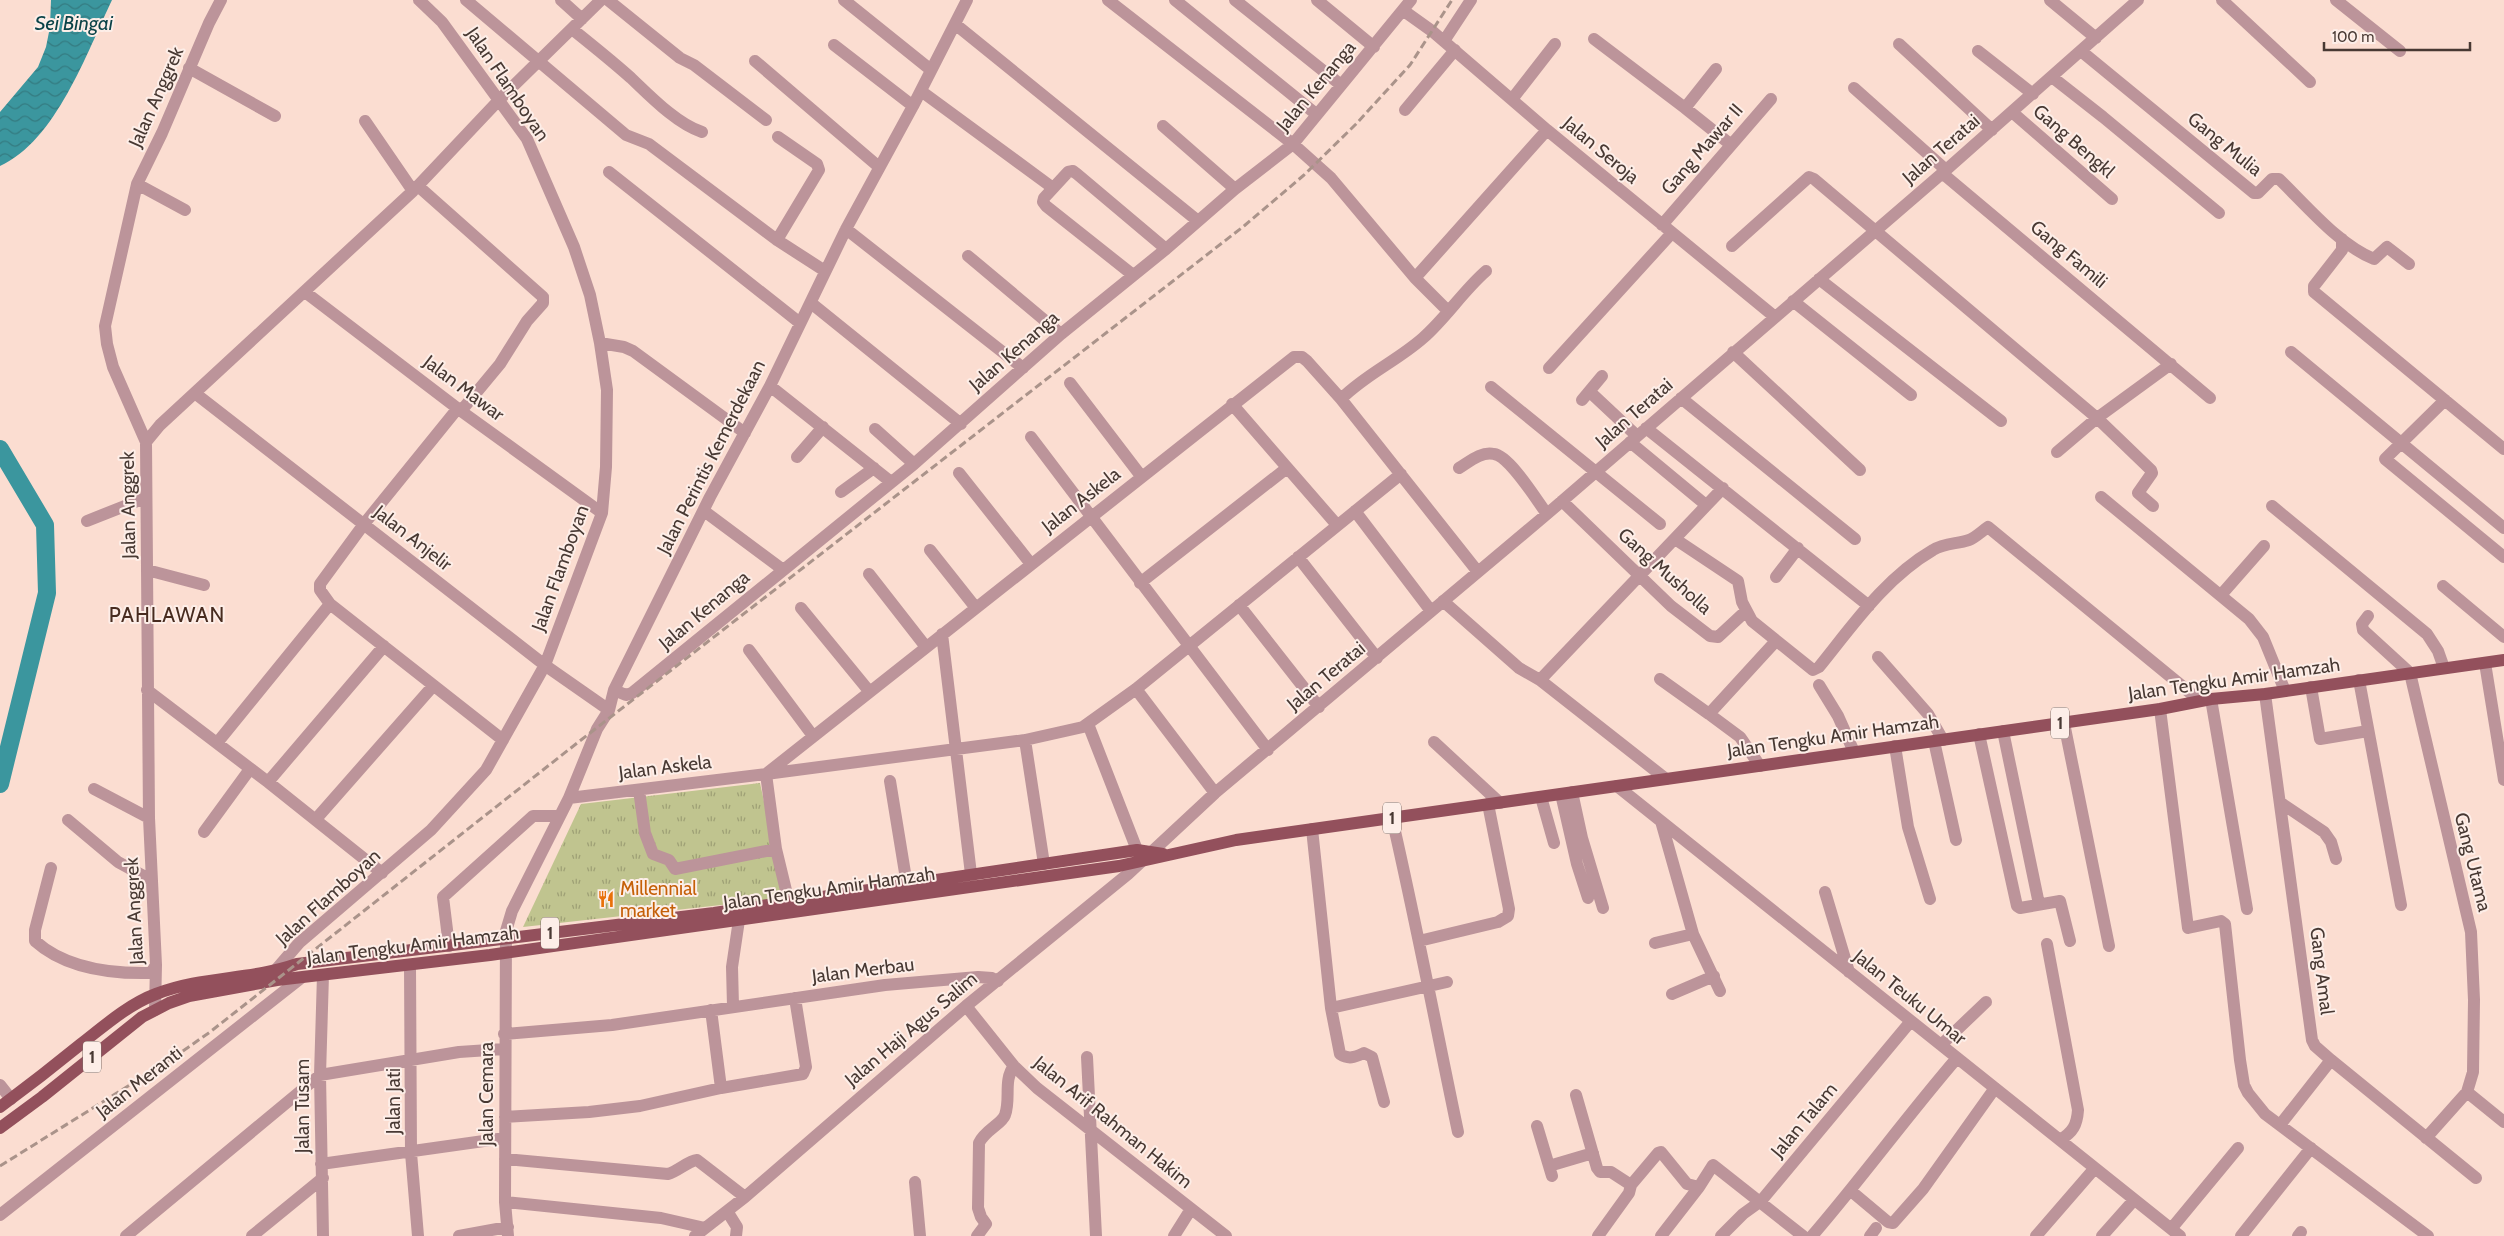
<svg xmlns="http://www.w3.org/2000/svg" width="2504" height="1236" viewBox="0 0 2504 1236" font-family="Cabin,sans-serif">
<defs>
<pattern id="park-tufts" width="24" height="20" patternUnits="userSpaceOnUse" patternTransform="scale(1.25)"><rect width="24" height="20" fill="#c0c48f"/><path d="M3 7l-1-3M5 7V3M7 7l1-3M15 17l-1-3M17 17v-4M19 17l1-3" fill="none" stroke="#9ea075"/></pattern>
<pattern id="water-waves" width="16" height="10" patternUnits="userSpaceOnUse" patternTransform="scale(1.25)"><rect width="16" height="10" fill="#3b969e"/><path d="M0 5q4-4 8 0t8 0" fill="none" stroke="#347b81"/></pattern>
</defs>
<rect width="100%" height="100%" fill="#fbddd1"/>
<path fill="url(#park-tufts)" d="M 760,783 L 785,898 L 523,927 L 581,804 Z"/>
<path fill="url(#water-waves)" d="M 51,0 L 112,0 C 87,52 56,141 0,166 L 0,112 L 38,67 L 46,47 L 50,27 Z"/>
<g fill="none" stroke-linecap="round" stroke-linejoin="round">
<path stroke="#3b969e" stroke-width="18" d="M 0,449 L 45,525 L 47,593 L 0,784"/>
<path stroke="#bc949a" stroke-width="12" d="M 466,0 L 626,135 L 649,144 L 777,240 L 825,271
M 561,0 L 582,19
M 608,0 L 680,58 L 694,65 L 766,120
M 844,0 L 931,70
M 1108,0 L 1293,144 L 1331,178 L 1415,278 L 1448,311
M 1175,0 L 1316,114
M 1235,0 L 1341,85
M 1317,0 L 1374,47
M 2050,0 L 2096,38
M 2222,0 L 2310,82
M 2336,0 L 2400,51
M 1404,11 L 1432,31 L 1547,130 L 1775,317
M 955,24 L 1198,221
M 572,29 C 592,45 612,61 631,78 C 650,96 677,124 702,132
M 1594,39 L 1685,108 L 1716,69
M 1444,41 L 1471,0
M 1899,44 L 1992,130
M 834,45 L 913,106
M 1978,51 L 2033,94
M 2081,51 L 2254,193 L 2258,193 L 2272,179 L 2279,179 C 2306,205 2339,245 2374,259 L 2387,247 L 2409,264
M 755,61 L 879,167
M 189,68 L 275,116
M 2052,77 L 2103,117 L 2219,213
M 1854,88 L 1946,170
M 921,91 L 1053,188
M 1513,98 L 1555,44
M 1685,108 L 1730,144
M 1405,110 L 1455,50
M 2012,112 L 2112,199
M 365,121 L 413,191
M 1163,126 L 1235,189
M 609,172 L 800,323
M 1942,173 L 2210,398
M 137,184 L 185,210
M 418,186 L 543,297 L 543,303 L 527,321 L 500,364 L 461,411
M 1662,225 L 1771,99
M 846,229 L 1023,368
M 2342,239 L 2342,250 L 2314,286 L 2314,292 L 2504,449
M 777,240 L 819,170 L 817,164 L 778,137
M 1732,246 L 1809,177 L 1814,179 L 2097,418 L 2151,470 L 2152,473 L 2138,493 L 2153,506
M 968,256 L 1061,334
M 1133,275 L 1046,206 L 1043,202 L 1044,198 L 1068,172 L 1073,171 L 1077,174 L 1166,249
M 1415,278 L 1547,130
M 1819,279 L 2001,421
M 305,292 L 461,411 L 602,513
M 1793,301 L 1911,395
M 811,303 L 961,424
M 600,343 L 624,347 L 633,351 L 745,433
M 1733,352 L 1860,470
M 2291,352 L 2504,528
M 1549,368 L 1671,234
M 1070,383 L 1141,476
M 770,386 L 891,482
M 1491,387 L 1660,524
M 1590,392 L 1637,436
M 196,394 L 546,666 L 609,710
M 1681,398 L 1855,539
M 1341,399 C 1366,374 1397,361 1423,338 C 1446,318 1463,291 1486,271
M 1582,400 L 1602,376
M 2445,400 L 2385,459 L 2504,557
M 1232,404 L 1337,525
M 458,408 L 364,524 L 320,584 L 320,590 L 330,604 L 503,740
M 1646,428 L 1869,606
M 875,429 L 914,464
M 1031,437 L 1268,750
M 146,442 L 160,425 L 413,191 L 499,100 L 601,0
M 1630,442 L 1706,505
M 2057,452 L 2097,418 L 2171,364
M 797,457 L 823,427
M 1459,468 C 1469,462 1481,451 1494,454 C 1510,456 1537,501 1547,514
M 959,473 L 1031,564
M 841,492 L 874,468
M 2101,497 L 2249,619 L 2263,637 L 2285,691
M 1562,501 L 1671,606 L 1710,636 L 1718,637 L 1746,611
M 2272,506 L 2427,634 L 2438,651 L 2444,668
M 704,511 L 782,569
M 1355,511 L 1431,611
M 87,521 L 145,498
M 1675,539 L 1738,581 L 1742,602 L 1752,621 L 1813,670 L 1819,667 C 1853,625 1885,578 1933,550 C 1944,543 1957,544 1969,540 C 1975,538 1982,531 1988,527 L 2199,700
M 930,550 L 976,608
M 1298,557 L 1377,658
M 147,570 L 204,585
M 869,574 L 926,647
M 1776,577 L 1798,548
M 1140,583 L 1287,468
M 2443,586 L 2504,637
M 2221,595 L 2264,546
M 1443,601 L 1519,668 L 1540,680 L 1666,779
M 1239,605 L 1319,707
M 801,608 L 869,691
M 2368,616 L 2362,624 L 2363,630 L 2410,673 L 2471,932 L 2474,1000 L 2473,1072 L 2467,1092 L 2426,1138
M 942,634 L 971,874
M 749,650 L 813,736
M 1878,657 L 1928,714 L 1943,740
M 2485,663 L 2504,780
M 1660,679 L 1709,714
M 1540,680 L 1723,488
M 2359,680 L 2401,905
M 1819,685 L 1838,716 L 1854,752
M 2311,687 L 2320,739 L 2368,731
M 1136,689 L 1215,793
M 147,690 L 268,782 L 382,873
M 614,690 L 626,695 L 632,693 L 914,464 L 1061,334 L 1166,249 L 1235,189 L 1293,144 L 1411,0
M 2265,694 L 2312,1040 L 2315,1046 L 2331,1060 L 2476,1178
M 2211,699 L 2247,909
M 2160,709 L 2188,928 L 2221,921 L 2225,924 L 2240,1060 L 2244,1085 L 2248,1093 L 2265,1114 L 2428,1236
M 2064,723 L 2109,946
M 1088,724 L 1137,850
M 2003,731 L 2039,904
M 1979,734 L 2017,906 L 2020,908 L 2060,901 L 2070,941
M 1025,740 L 1044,864
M 1934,741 L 1956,840
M 1434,742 L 1500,803
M 217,743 L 330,604
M 1895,746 L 1908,827 L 1930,899
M 1760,766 L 1740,737 L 1709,714 L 1775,642
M 890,781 L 907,885
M 268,782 L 384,646
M 1617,786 L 2180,1236
M 94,789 L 149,818
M 639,790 L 645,833 L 653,854 L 669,860 L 675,869 L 776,849
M 1572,792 L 1582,838 L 1603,908
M 1561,794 L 1577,864 L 1588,898
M 1541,797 L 1554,843
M 569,798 L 766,774 L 1294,357 L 1302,357 L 1307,361 L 1341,399 L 1478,572
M 2281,803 L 2324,832 L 2331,842 L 2336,859
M 1392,818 C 1416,922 1436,1027 1458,1132
M 316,819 L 433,686
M 68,820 L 118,862 L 151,880
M 1661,821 L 1693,934 L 1720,991
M 1312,829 L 1331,1008 L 1340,1054 C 1349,1060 1355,1057 1364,1053 L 1372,1057 L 1384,1102
M 204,832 L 250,769
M 51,868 L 35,930 L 35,941 C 66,969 111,974 151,973 L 156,965
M 1825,892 L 1849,972
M 791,911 L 776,849 L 766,774 L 1025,740 L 1083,727 L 1136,689 L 1401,474
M 1419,941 L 1498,922 L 1508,916 L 1509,909 L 1488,804
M 1655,943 L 1693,934
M 2047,944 L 2078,1110 C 2077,1125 2073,1132 2060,1140
M 449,946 L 443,897 L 533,816 L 560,816
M 410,965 L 411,1153 L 418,1236
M 274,972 L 299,943 L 431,830 L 486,770 L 545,665 L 602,513 L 606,467 L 607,390 L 600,343 L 590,295 L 574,247 L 527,139 L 442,22 L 419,0
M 1672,994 L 1714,976
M 733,1006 L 732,967 L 739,920
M 966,1006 L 1014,1066 L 1037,1088 L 1226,1236
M 1331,1008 L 1447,982
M 155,1010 L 156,965 L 149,818 L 146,442 L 113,367 L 107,344 L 105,326 L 137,184 L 162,133 L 209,23 L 221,0
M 711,1010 L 721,1088
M 504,1034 L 612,1025 L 885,985 L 978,977 L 992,978 L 998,981
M 1941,1045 L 1986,1002
M 1087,1057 L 1096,1236
M 0,1085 L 11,1099
M 2467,1092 L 2504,1122
M 1576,1095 L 1597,1168 L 1600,1172 L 1611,1172 L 1631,1185
M 505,1117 L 589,1112 L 640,1106 L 721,1088 L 803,1074 L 806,1067 L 795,998
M 2280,1125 L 2331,1060
M 1537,1126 L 1552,1176
M 505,1159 L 668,1174 C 678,1171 688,1161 697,1160 L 745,1197
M 321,1164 L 505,1138
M 1549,1166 L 1593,1153
M 915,1182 L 920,1236
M 1851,1191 L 1888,1222 L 1893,1223 L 1923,1189 L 1995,1088
M 505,1202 L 661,1218 L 705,1228
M 727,1211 L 737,1227 L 736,1236
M 0,1215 L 301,978
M 2171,1229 L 2238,1148
M 126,1236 L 320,1075 L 459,1052 L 504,1049
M 252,1236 L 323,1178
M 323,1236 L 320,1075 L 323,975
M 459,1236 L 508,1227
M 508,1236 L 505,1202 L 506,931 L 512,911 L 569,798 L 597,729 L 609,710 L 614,690 L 710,497 L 770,386 L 846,229 L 913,106 L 967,0
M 695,1236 L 745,1197 L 966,1006 L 1128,874 L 1215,793 L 1547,514 L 1946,170 L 2138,0
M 977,1236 L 986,1224 L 981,1217 L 978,1208 L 979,1143 C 985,1130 1002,1124 1005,1115 C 1011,1099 1003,1080 1014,1066
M 1174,1236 L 1191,1209
M 1598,1236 L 1629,1193 L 1631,1185 L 1658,1153 L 1661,1152 L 1687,1184 L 1699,1187 L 1713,1165 L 1803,1236
M 1661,1236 L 1699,1187
M 1721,1236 L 1743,1214 L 1761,1201 L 1911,1021
M 1812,1236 C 1862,1178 1907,1116 1957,1058
M 1870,1236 L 1876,1228
M 2036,1236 L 2095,1168
M 2102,1236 L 2134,1200
M 2241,1236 L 2311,1148
M 2298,1236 L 2301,1232"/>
<path stroke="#93505c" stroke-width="12" d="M 0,1107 C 27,1087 54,1066 81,1044 C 104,1026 129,1004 156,994 C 202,976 252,980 297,964 L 714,913 L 1137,850 L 1163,854
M 0,1128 L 42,1097 L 142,1017 L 169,1003 L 189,996 L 277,980 L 490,955 L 1119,866 L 1236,840 L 2160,709 L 2211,699 L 2265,694 L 2504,660"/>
<path stroke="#aa938a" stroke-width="3" stroke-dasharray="8 4" stroke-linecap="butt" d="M 0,1166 L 173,1058 L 210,1032 L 581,740 L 1244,226 L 1304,175 L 1356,124 L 1410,65 L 1452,0"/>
</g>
<defs>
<g id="restaurant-bare" transform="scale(1.35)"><path d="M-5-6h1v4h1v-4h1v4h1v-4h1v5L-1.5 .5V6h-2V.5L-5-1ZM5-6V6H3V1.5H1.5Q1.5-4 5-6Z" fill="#e8710a" stroke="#fdeee8" stroke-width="2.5" paint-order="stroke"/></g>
</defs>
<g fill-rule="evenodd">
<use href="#restaurant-bare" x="606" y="899"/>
</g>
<g text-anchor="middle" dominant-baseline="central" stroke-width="4" stroke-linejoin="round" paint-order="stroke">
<g fill="#fdeee8" stroke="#7e6f69" stroke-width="1">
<rect x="2051" y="707.5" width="18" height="31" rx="4"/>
<rect x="1383" y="802.5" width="18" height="31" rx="4"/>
<rect x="541" y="917.5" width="18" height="31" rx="4"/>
<rect x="83" y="1041.5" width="18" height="31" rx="4"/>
</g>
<g font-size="18" font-weight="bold" fill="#483933">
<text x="2060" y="723">1</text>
<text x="1392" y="818">1</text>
<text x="550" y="933">1</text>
<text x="92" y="1057">1</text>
</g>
<g font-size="19" fill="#483933" stroke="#fdeee8">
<text transform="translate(508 84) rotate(56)">Jalan Flamboyan</text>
<text transform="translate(1316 86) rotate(-50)">Jalan Kenanga</text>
<text transform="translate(156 97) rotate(-66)">Jalan Anggrek</text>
<text transform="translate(2074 141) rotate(41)">Gang Bengkl</text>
<text transform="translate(2225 144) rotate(39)">Gang Mulia</text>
<text transform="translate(1702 149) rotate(-49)">Gang Mawar II</text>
<text transform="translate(1941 149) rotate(-41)">Jalan Teratai</text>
<text transform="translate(1601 150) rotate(40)">Jalan Seroja</text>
<text transform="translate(2069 254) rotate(40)">Gang Famili</text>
<text transform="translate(1014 351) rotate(-41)">Jalan Kenanga</text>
<text transform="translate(464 388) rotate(37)">Jalan Mawar</text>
<text transform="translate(1634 413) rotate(-41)">Jalan Teratai</text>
<text transform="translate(711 457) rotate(-63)">Jalan Perintis Kemerdekaan</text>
<text transform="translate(1081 500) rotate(-38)">Jalan Askela</text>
<text transform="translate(128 505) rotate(-91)">Jalan Anggrek</text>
<text transform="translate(413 538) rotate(38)">Jalan Anjelir</text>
<text transform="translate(560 568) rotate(-70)">Jalan Flamboyan</text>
<text transform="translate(1665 571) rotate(42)">Gang Musholla</text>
<text transform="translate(704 610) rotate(-40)">Jalan Kenanga</text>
<text transform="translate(1326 676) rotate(-40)">Jalan Teratai</text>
<text transform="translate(2234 679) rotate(-8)">Jalan Tengku Amir Hamzah</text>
<text transform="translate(1833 736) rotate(-8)">Jalan Tengku Amir Hamzah</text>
<text transform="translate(665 767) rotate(-7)">Jalan Askela</text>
<text transform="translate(2473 862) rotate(76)">Gang Utama</text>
<text transform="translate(829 888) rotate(-8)">Jalan Tengku Amir Hamzah</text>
<text transform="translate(328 897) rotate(-42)">Jalan Flamboyan</text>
<text transform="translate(134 911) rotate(-93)">Jalan Anggrek</text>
<text transform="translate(413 945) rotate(-7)">Jalan Tengku Amir Hamzah</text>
<text transform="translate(863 970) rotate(-7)">Jalan Merbau</text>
<text transform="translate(2322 971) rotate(83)">Gang Amal</text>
<text transform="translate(1910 997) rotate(39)">Jalan Teuku Umar</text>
<text transform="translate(911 1029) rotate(-40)">Jalan Haji Agus Salim</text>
<text transform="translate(139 1082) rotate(-38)">Jalan Meranti</text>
<text transform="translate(486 1094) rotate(-90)">Jalan Cemara</text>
<text transform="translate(393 1101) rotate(-90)">Jalan Jati</text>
<text transform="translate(302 1106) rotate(-90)">Jalan Tusam</text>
<text transform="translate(1804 1120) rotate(-50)">Jalan Talam</text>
<text transform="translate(1113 1122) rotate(39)">Jalan Arif Rahman Hakim</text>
</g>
<g font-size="19" fill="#c56008" stroke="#fdeee8" text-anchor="start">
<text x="620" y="888">Millennial<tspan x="620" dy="22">market</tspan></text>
</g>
<g font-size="20" font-style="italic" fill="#0b4348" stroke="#fdeee8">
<text x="74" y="23">Sei Bingai</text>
</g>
<g font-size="21" letter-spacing="1" fill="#482c20" stroke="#fdeee8">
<text x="167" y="614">PAHLAWAN</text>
</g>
</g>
<path d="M2324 42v8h146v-8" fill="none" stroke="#483933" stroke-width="2.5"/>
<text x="2332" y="42" font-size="15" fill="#483933" stroke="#fdeee8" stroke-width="4" paint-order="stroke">100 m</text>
</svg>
